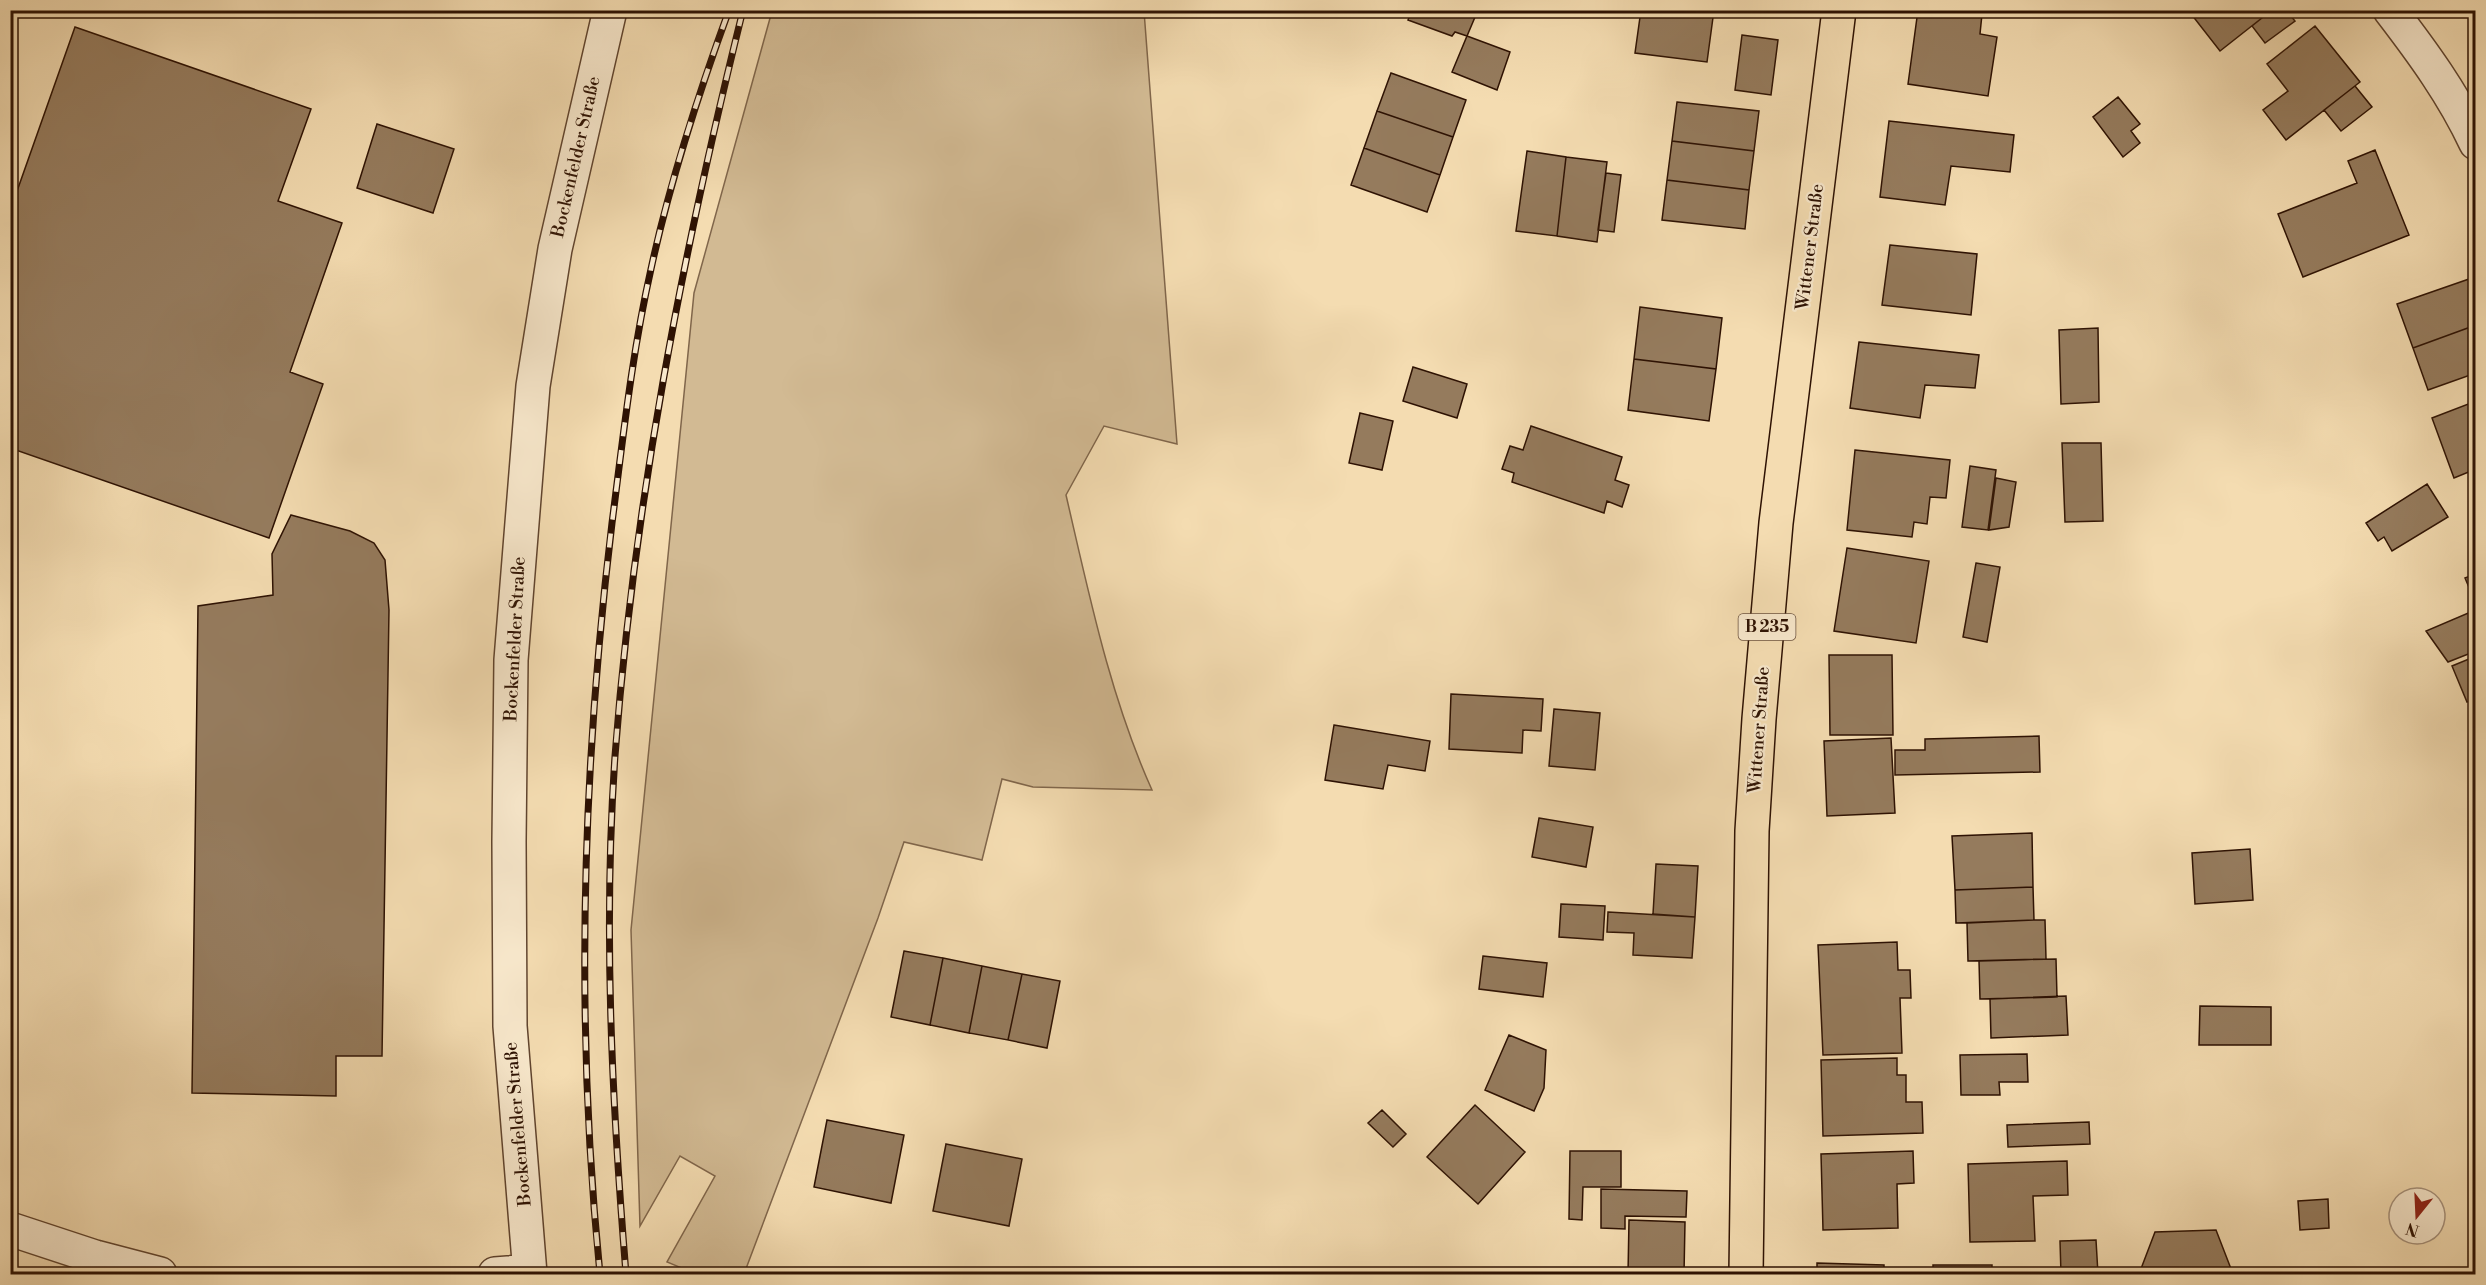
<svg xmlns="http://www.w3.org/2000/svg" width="2486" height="1285" viewBox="0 0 2486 1285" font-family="'Libre Bodoni',serif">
<rect width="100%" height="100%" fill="#f4dcb1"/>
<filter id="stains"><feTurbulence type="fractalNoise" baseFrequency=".00333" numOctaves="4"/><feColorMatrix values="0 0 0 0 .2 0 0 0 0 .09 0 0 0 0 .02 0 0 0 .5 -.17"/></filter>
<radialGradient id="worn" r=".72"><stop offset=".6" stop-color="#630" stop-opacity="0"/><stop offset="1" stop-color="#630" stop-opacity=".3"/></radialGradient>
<path fill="#d2ba93" stroke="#80664b" stroke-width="1.5" d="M 772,11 L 1144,11 L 1177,444 L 1104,426 L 1066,495 C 1089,594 1110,697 1152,790 L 1033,787 L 1002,779 L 982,860 L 904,842 L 878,918 L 744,1274 L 696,1274 L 667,1262 L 715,1176 L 680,1156 L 640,1226 L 631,930 L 694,293 Z"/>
<path fill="#957b5d" stroke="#2e1203" stroke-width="1.5" d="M 1412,10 L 1478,10 L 1467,36 L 1455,32 L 1452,36 L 1408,20 Z
M 1641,10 L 1714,10 L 1707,62 L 1635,53 Z
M 1745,10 L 1781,10 L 1781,17 L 1745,13 Z
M 1918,10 L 1977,10 L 1977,13 L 1982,14 L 1980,34 L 1997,37 L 1988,96 L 1908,84 Z
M 2188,10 L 2272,10 L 2220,51 Z
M 2272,10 L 2286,10 L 2295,21 L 2265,43 L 2252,26 Z
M 2315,26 L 2360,82 L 2286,140 L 2263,110 L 2288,91 L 2267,64 Z
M 75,27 L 311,109 L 278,201 L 342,223 L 290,372 L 323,384 L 269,538 L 10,448 L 10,211 Z
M 1742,35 L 1778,40 L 1771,95 L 1735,90 Z
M 1467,36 L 1510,52 L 1497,90 L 1452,72 Z
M 1391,73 L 1466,100 L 1453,137 L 1377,111 Z
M 2355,86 L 2372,107 L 2341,131 L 2324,110 Z
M 2118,97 L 2140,124 L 2131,131 L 2140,143 L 2123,157 L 2093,117 Z
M 1677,102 L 1759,111 L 1754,151 L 1672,141 Z
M 1377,111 L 1453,137 L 1440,175 L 1364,148 Z
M 1889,121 L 2014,135 L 2010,172 L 1951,166 L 1945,205 L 1880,197 Z
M 377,124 L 454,149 L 433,213 L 357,188 Z
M 1672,141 L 1754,151 L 1749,190 L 1667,180 Z
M 1364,148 L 1440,175 L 1427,212 L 1351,185 Z
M 2375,150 L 2409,235 L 2303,277 L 2278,214 L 2357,183 L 2348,161 Z
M 1527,151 L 1566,157 L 1557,236 L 1516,231 Z
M 1566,157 L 1607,162 L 1597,242 L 1557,236 Z
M 1606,173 L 1621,175 L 1614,232 L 1598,230 Z
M 1667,180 L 1749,190 L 1745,229 L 1662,220 Z
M 1890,245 L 1977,254 L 1971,315 L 1882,305 Z
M 2469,279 L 2476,296 L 2476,325 L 2413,348 L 2397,304 Z
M 1640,307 L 1722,318 L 1716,369 L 1634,359 Z
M 2476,325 L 2476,373 L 2428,390 L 2413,348 Z
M 2098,328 L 2099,402 L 2061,404 L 2059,330 Z
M 1859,342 L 1979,355 L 1975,388 L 1925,385 L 1920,418 L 1850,408 Z
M 1634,359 L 1716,369 L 1709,421 L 1628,410 Z
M 1413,367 L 1467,384 L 1457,418 L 1403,401 Z
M 2476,401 L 2476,469 L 2454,478 L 2432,418 Z
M 1360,413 L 1393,421 L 1382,470 L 1349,463 Z
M 1531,426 L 1622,457 L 1615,480 L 1629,485 L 1622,507 L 1607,501 L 1604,513 L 1512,482 L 1514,473 L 1502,469 L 1510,446 L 1523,450 Z
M 2062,443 L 2101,443 L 2103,521 L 2065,522 Z
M 1855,450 L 1950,460 L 1946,498 L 1930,497 L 1927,524 L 1914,522 L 1912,537 L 1847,530 Z
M 1970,466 L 1996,470 L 1988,530 L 1962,527 Z
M 1996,478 L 2016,482 L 2009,527 L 1989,530 Z
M 2427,484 L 2448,517 L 2392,551 L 2384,537 L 2378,541 L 2366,523 Z
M 291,515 L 350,531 L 374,543 L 385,560 L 389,610 L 382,1056 L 336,1056 L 336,1096 L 192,1093 L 198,606 L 273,595 L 272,554 Z
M 1847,548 L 1929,561 L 1916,643 L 1834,631 Z
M 1976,563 L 2000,567 L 1987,642 L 1963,637 Z
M 2476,574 L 2476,604 L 2465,578 Z
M 2473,611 L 2476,619 L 2476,651 L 2448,662 L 2426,631 Z
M 1829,655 L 1892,655 L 1893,735 L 1830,735 Z
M 2476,656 L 2476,699 L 2467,702 L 2452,666 Z
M 1451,694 L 1543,699 L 1541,731 L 1523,730 L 1522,753 L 1449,749 Z
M 1554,709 L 1600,713 L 1595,770 L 1549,766 Z
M 1334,725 L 1430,741 L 1425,771 L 1388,765 L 1383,789 L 1325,780 Z
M 2039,736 L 2040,772 L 1895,775 L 1895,750 L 1925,750 L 1925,739 Z
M 1891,738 L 1895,813 L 1827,816 L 1824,741 Z
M 1539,818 L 1593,827 L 1586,867 L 1532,857 Z
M 2032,833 L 2033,887 L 1955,890 L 1952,836 Z
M 2250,849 L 2253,900 L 2195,904 L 2192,853 Z
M 1656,864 L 1698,866 L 1695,917 L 1653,914 Z
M 2033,887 L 2034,920 L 1956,923 L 1955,890 Z
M 1561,904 L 1605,906 L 1603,940 L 1559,937 Z
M 1608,912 L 1695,917 L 1692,958 L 1633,955 L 1634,933 L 1607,932 Z
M 2034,920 L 2045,920 L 2046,959 L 1968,961 L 1967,923 Z
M 1897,942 L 1898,970 L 1910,970 L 1911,998 L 1900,998 L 1902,1053 L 1823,1055 L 1818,945 Z
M 904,951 L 943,958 L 930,1025 L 891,1017 Z
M 1483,956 L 1547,963 L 1543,997 L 1479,989 Z
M 943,958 L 982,966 L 969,1033 L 930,1025 Z
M 2056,959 L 2057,997 L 1980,999 L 1979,961 Z
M 982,966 L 1022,974 L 1008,1040 L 969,1033 Z
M 1022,974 L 1060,981 L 1047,1048 L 1008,1040 Z
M 2066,996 L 2068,1035 L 1991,1038 L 1990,999 Z
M 2200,1006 L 2271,1007 L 2271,1045 L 2199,1045 Z
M 1509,1035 L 1546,1050 L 1544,1088 L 1534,1111 L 1485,1090 Z
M 2027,1054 L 2028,1082 L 1999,1082 L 2000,1095 L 1961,1095 L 1960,1055 Z
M 1897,1058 L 1897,1075 L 1906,1075 L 1906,1102 L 1922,1102 L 1923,1133 L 1823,1136 L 1821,1060 Z
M 1475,1105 L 1525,1152 L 1478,1204 L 1427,1157 Z
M 1382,1110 L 1406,1134 L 1393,1147 L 1368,1123 Z
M 827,1120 L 904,1135 L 891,1203 L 814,1187 Z
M 2089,1122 L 2090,1144 L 2008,1147 L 2007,1125 Z
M 946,1144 L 1022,1159 L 1009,1226 L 933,1211 Z
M 1570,1151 L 1621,1151 L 1621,1187 L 1583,1187 L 1582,1220 L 1569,1219 Z
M 1913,1151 L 1914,1183 L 1897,1184 L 1898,1228 L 1823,1230 L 1821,1154 Z
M 2067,1161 L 2068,1195 L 2033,1196 L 2035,1241 L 1970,1242 L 1968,1164 Z
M 1601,1189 L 1687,1191 L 1686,1217 L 1625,1216 L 1625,1229 L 1601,1228 Z
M 2328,1199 L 2329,1228 L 2300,1230 L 2298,1201 Z
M 1629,1220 L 1685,1222 L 1684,1274 L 1628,1274 Z
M 2216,1230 L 2233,1274 L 2139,1274 L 2155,1232 Z
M 2096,1240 L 2098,1274 L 2061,1274 L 2060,1241 Z
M 1817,1263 L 1884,1265 L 1884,1274 L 1817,1274 Z
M 1933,1265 L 1992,1265 L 1992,1274 L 1933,1274 Z"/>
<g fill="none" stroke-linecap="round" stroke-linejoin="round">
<g stroke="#60442e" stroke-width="36">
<path id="street" d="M 2390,10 C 2423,53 2453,94 2476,143
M 10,1229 L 95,1257 L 160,1274
M 495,1274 L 530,1271
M 530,1274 L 510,1026 L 509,842 L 511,660 L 533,386 L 555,249 L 610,10"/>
</g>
<g stroke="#2e1203" stroke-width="36">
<path id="primary" d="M 1746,1274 L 1752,831 L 1759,719 L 1776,523 L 1839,10"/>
</g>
<use href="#street" stroke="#f8e8cc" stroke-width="33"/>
<use href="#primary" stroke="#f4dcb1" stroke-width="33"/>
<g stroke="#2e1203" stroke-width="7">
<path id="rail" d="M 600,1274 C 575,1025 582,772 612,523 C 623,438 632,353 651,269 C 670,181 698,95 729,10
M 626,1274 C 612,1102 603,929 615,756 C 634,503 682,256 743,10"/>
</g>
<use href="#rail" stroke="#f8e8cc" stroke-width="4.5" stroke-dasharray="14" stroke-linecap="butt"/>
</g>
<g text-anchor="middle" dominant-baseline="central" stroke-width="4.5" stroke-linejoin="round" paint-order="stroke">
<rect fill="#f8e8cc" stroke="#6b523f" stroke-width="1.5" x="1738.5" y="614" width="57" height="26" rx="4.5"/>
<g font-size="16" font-weight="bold" fill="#2e1203">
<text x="1767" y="627">B 235</text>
</g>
<g font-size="18" fill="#2e1203" stroke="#f8e8cc">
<text transform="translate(576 157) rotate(-77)">Bockenfelder Straße</text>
<text transform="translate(1810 247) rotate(-83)">Wittener Straße</text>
<text transform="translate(515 639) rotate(-87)">Bockenfelder Straße</text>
<text transform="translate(1759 730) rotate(-86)">Wittener Straße</text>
<text transform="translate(518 1124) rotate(-95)">Bockenfelder Straße</text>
</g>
</g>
<rect width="2486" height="1285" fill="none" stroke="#f4dcb1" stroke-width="36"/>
<rect x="12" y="12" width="2462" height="1261" fill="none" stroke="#2e1203" stroke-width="3"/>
<rect x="18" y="18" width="2450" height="1249" fill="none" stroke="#2e1203" stroke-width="1.5"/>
<g transform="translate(2417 1216) rotate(198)"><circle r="28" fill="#f8e8cc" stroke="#a7927c" stroke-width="1.5"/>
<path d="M0-4.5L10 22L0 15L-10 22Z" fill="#8f2418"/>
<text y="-9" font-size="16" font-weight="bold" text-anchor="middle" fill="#2e1203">N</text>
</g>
<rect width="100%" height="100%" filter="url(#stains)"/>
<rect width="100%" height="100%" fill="url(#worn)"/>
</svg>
